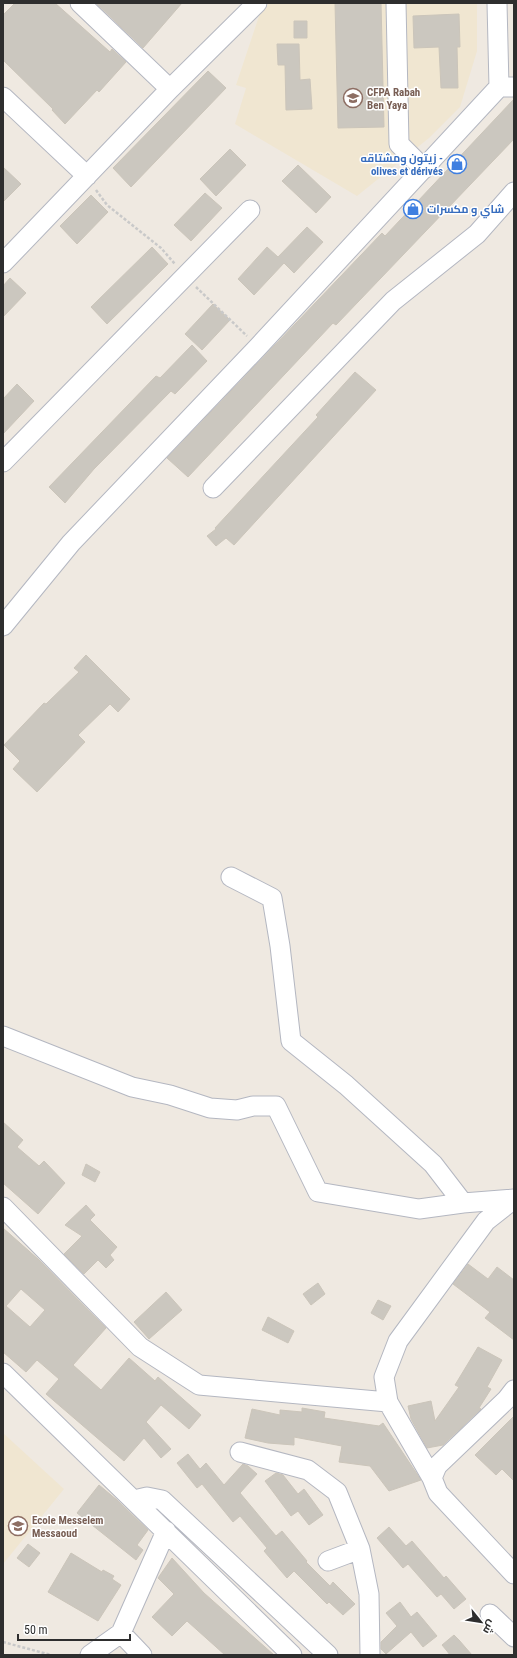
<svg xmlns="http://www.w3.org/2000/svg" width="517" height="1658" viewBox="0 0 517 1658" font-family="'Roboto Condensed',Cairo,sans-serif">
<rect width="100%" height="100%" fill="#efe9e1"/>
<path fill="#f0e6d1" d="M 269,3 L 477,3 L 477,51 L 460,107 L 429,138 L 357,196 L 235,124 L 246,88 L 236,85 L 260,13 Z
M 3,1433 L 64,1489 L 3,1564 Z"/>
<path fill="#cbc7bf" stroke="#cbc5ba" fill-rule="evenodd" d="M 15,3 L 55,3 L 110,52 L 112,49 L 126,62 L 99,92 L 97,90 L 65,124 L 52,110 L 53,109 L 3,60 L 3,15 Z
M 96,3 L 182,3 L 143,48 Z
M 335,3 L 381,3 L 384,127 L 338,128 Z
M 459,14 L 460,47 L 457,47 L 458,88 L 441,88 L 439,47 L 414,48 L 413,16 Z
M 294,21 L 307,21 L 307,38 L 294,38 Z
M 277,44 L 299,44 L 300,80 L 310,79 L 312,109 L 286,110 L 285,65 L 278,65 Z
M 208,71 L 226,88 L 131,187 L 113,168 Z
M 514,99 L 514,139 L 336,325 L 333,323 L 188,477 L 167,458 L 382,233 L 385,236 Z
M 230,149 L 246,165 L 216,196 L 200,179 Z
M 298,165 L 331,197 L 316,213 L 282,181 Z
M 3,167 L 21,184 L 3,202 Z
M 205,193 L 222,208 L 191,241 L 174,225 Z
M 91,195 L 108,212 L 77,244 L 60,226 Z
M 307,227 L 323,242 L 294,273 L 284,263 L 254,295 L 238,279 L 267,247 L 278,257 Z
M 152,247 L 168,264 L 107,324 L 91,307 Z
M 10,278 L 26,293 L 3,317 L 3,286 Z
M 213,304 L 230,320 L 202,350 L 185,334 Z
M 192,345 L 207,361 L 175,394 L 171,391 L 94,469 L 65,503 L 49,487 L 156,376 L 160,378 Z
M 355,372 L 376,390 L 234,545 L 226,538 L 216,546 L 207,536 L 216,529 L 215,528 L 318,417 L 316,415 Z
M 17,384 L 34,401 L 3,434 L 3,399 Z
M 86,655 L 130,699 L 118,712 L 110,704 L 78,735 L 85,742 L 37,792 L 13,769 L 20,761 L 4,745 L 44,703 L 46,704 L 79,672 L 74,668 Z
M 3,1122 L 23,1140 L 17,1147 L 39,1166 L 44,1161 L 65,1183 L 38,1214 L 3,1183 Z
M 86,1164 L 100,1172 L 95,1182 L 82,1175 Z
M 86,1205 L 95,1215 L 90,1220 L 117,1247 L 110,1255 L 114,1260 L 106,1268 L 98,1260 L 84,1274 L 64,1254 L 82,1236 L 65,1225 Z
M 3,1228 L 38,1259 L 106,1328 L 73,1365 L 101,1390 L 129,1358 L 155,1381 L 158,1377 L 201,1415 L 189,1429 L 161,1405 L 146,1422 L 171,1449 L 161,1458 L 144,1438 L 124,1461 L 46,1394 L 59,1379 L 37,1360 L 26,1372 L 3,1352 ZM 21,1289 L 45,1310 L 30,1327 L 6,1306 Z
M 468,1264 L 488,1279 L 497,1267 L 514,1280 L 514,1340 L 485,1318 L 490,1312 L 453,1284 Z
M 318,1283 L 325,1294 L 311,1305 L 303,1294 Z
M 166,1292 L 182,1310 L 149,1339 L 134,1322 Z
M 378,1300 L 391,1306 L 383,1320 L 371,1313 Z
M 268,1317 L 294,1331 L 288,1343 L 262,1330 Z
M 478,1347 L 502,1360 L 487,1387 L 491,1389 L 479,1408 L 481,1409 L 443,1445 L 427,1448 L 411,1419 L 408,1406 L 431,1401 L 435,1421 L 459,1387 L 455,1385 Z
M 302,1408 L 325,1412 L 324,1418 L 379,1426 L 383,1423 L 421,1480 L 389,1491 L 370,1466 L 339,1462 L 342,1446 L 294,1437 L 294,1445 L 268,1443 L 245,1438 L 252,1409 L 280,1415 L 280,1410 L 302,1412 Z
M 514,1416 L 514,1481 L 502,1469 L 496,1475 L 475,1455 Z
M 188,1454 L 200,1469 L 206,1463 L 224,1485 L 243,1464 L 248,1466 L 257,1474 L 240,1493 L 276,1536 L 282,1531 L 307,1561 L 306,1562 L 330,1586 L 333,1582 L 355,1604 L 343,1615 L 329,1602 L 327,1604 L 294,1571 L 287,1578 L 264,1551 L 267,1548 L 240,1516 L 233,1522 L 202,1484 L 197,1488 L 177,1463 Z
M 276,1473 L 283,1475 L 298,1494 L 304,1489 L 323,1515 L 309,1525 L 298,1511 L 291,1516 L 265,1481 Z
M 99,1485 L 117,1500 L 148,1530 L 137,1545 L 143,1550 L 136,1560 L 77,1513 Z
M 389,1527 L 406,1546 L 412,1541 L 444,1578 L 446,1576 L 466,1599 L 454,1609 L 441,1594 L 437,1597 L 408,1564 L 403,1568 L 377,1538 Z
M 28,1544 L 40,1553 L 29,1567 L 17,1558 Z
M 71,1553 L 102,1572 L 103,1570 L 114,1576 L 112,1579 L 121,1585 L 98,1621 L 48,1592 Z
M 172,1558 L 204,1593 L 274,1655 L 225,1655 L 187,1621 L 172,1636 L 152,1617 L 174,1594 L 158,1578 Z
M 400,1602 L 411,1617 L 417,1612 L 437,1636 L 423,1647 L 411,1632 L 386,1654 L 381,1649 L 381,1642 L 397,1626 L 386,1613 Z
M 454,1635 L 459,1640 L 472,1655 L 450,1655 L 447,1651 L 442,1645 Z"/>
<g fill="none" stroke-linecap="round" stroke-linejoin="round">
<g stroke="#b4b7c1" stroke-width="21">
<path id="minor" d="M 80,3 L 170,89
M 396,3 L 399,144 L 424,169
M 497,3 L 499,87
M 3,97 L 87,176
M 3,263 L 170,89 L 257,3
M 3,462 L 250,210
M 213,488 L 393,301 L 477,234 L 514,192
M 3,626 L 71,543 L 258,347 L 499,87 L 514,87
M 231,877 L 272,898 L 280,946 L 291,1041 L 346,1085 L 433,1164 L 463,1203
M 3,1036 L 132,1087 L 170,1095 L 210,1108 L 237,1110 L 253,1106 L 276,1106 L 318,1192 L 419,1209 L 463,1203 L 514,1199
M 3,1207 L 140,1347 L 199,1385 L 388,1402
M 3,1373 L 292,1655
M 514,1390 L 507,1399 L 437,1466 L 432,1478 L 438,1493 L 514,1574
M 240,1452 L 308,1470 L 337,1492 L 360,1549 L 369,1594 L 370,1655
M 432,1478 L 388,1402 L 384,1377 L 398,1341 L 486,1221 L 514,1199
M 134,1500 L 147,1497 L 162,1500 L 328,1655
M 328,1561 L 360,1549
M 490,1614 L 514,1637
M 90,1655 L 121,1633
M 142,1655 L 121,1633 L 166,1531"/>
</g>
<path stroke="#c9c9c9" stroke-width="2.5" stroke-dasharray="3 2" stroke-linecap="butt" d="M 96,190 L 107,205 L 161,248 L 175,264
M 196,287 L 247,336
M 3,1642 L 51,1655"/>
<use href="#minor" stroke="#fff" stroke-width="19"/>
</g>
<defs>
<g id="university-ring" transform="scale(1)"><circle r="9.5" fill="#fff" stroke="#8d6e63" stroke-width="1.5"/><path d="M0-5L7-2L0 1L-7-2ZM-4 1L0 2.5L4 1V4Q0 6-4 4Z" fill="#8d6e63"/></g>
<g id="shop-ring" transform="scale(1)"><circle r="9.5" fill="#fff" stroke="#3f7fe0" stroke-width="1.5"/><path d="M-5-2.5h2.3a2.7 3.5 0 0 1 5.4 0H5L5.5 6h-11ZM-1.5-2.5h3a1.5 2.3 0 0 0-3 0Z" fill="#3f7fe0"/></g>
<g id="school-ring" transform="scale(1)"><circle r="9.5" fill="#fff" stroke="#8d6e63" stroke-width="1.5"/><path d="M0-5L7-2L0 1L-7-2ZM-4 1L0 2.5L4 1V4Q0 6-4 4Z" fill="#8d6e63"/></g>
</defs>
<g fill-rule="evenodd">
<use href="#university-ring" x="353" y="98"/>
<use href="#shop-ring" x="457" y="164"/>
<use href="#shop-ring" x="413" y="209"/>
<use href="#school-ring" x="18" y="1526"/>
</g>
<g text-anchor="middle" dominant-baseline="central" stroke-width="3" stroke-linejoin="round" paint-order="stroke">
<g font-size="11" font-weight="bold" fill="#785e54" stroke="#fff" text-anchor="start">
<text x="367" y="92">CFPA Rabah<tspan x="367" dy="13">Ben Yaya</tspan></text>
<text x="32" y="1520">Ecole Messelem<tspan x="32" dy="13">Messaoud</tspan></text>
</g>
<g font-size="11" font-weight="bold" fill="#366cbe" stroke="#fff" text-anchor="end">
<text x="443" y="158">زيتون ومشتاقه -<tspan x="443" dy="13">olives et dérivés</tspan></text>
<text x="427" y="209" text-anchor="start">شاي و مكسرات</text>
</g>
</g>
<rect width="517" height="1658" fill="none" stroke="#2e2e2e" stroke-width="8"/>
<g transform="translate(481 1622) rotate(120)" stroke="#ffffff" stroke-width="3" paint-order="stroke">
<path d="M0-3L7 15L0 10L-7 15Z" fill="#2e2e2e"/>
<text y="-6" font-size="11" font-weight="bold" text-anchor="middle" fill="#2e2e2e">ش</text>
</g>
<path d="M18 1634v6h112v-6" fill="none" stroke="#2e2e2e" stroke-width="2"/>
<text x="24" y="1634" font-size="12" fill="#2e2e2e" stroke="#ffffff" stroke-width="3" paint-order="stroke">50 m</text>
</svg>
